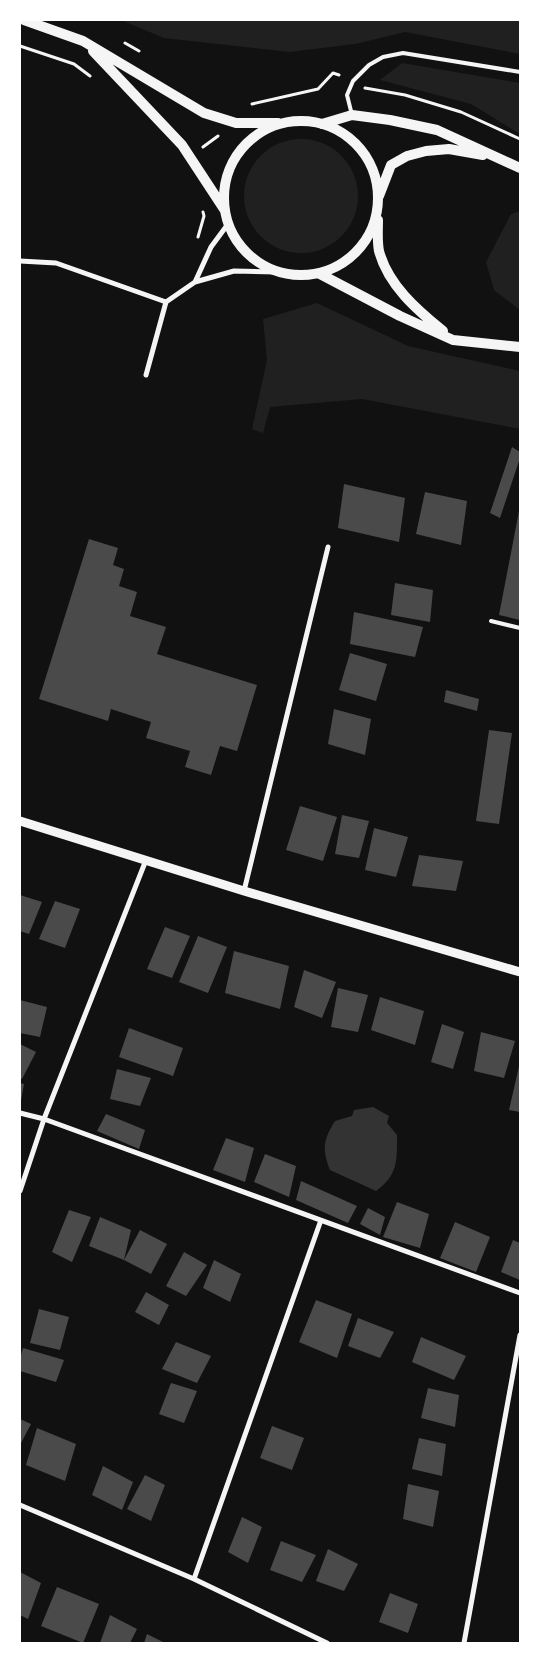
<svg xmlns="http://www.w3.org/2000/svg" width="540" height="1663" viewBox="0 0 540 1663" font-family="Poppins,sans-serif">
<rect width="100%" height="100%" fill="#111"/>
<path fill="#202020" d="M 121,20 L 520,20 L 520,54 L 405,32 L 355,44 L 289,52 L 164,38 Z
M 402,63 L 520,83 L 520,134 L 471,104 L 380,80 Z
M244 196a57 57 0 1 1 114 0a57 57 0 1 1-114 0Z
M 520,211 L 520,310 L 494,290 L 486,262 L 511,214 Z
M 317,303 L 408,346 L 520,371 L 520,429 L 362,399 L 270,407 L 263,433 L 252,429 L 267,360 L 263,319 Z"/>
<path fill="#333" d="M 373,1107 L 389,1116 L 387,1123 L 397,1135 C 397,1161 398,1175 376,1191 L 330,1170 C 322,1149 323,1140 335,1121 L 352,1116 L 354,1110 Z"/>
<path fill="#4a4a4a" d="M 512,447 L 520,452 L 520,458 L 500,518 L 490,513 Z
M 344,484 L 405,498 L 399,542 L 338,528 Z
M 425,492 L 467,501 L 461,545 L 416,534 Z
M 519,511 L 520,511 L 520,620 L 499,615 Z
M 89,539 L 118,548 L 113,565 L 124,569 L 119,586 L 137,592 L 130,616 L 166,627 L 157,654 L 257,685 L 237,751 L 220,746 L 211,775 L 185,767 L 190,751 L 146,738 L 151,722 L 111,709 L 108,721 L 39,699 Z
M 395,583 L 433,590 L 430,622 L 391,615 Z
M 354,612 L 423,627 L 415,657 L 350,644 Z
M 350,653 L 387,664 L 376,701 L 339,690 Z
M 446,690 L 479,699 L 477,711 L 444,702 Z
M 334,709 L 371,719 L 365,755 L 328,744 Z
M 489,730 L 512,733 L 499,824 L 476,821 Z
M 300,806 L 337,817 L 323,861 L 286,850 Z
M 342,815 L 369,821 L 359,858 L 335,854 Z
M 374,828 L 408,837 L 396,877 L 365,870 Z
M 419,855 L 463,861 L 456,891 L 412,886 Z
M 20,895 L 42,902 L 29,934 L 20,931 Z
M 55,901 L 80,909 L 65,948 L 39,939 Z
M 165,927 L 190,936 L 172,978 L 147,969 Z
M 198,936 L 227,947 L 208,993 L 179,982 Z
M 234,951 L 289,966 L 280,1009 L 225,993 Z
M 304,970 L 336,982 L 322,1018 L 294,1007 Z
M 338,988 L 368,995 L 358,1032 L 331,1027 Z
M 380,997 L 424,1011 L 415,1045 L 371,1030 Z
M 20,1000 L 47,1007 L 40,1037 L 20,1033 Z
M 442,1024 L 464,1032 L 453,1069 L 431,1062 Z
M 129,1028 L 183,1048 L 173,1076 L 119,1057 Z
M 481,1032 L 515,1041 L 504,1078 L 474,1071 Z
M 20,1044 L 36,1052 L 22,1079 L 20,1078 Z
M 520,1062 L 520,1112 L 509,1110 Z
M 117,1069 L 151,1078 L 140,1106 L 110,1099 Z
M 20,1083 L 24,1084 L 21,1101 L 20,1101 Z
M 106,1114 L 145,1130 L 139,1149 L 97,1131 Z
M 226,1138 L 254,1148 L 245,1182 L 213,1170 Z
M 265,1154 L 296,1166 L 289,1197 L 254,1182 Z
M 301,1181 L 357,1206 L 348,1223 L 296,1200 Z
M 397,1202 L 429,1214 L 420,1248 L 383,1237 Z
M 368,1208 L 385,1217 L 380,1235 L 360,1224 Z
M 69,1210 L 91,1217 L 72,1262 L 52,1252 Z
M 100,1217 L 131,1230 L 124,1260 L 89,1246 Z
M 455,1222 L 490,1237 L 476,1272 L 440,1258 Z
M 140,1230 L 167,1244 L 151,1274 L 124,1260 Z
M 513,1240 L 520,1243 L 520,1280 L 501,1272 Z
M 184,1252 L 207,1265 L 186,1296 L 166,1286 Z
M 214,1260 L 241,1274 L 230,1302 L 203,1288 Z
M 146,1292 L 169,1305 L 159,1325 L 135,1312 Z
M 316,1300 L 352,1314 L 337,1358 L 299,1342 Z
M 39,1309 L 69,1317 L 60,1350 L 30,1343 Z
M 358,1318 L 394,1332 L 380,1358 L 348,1346 Z
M 421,1337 L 466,1356 L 454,1380 L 412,1362 Z
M 176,1342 L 211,1356 L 197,1383 L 162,1369 Z
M 23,1348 L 64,1360 L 56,1382 L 20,1371 L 20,1358 Z
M 171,1383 L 197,1391 L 184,1423 L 159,1414 Z
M 428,1388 L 459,1395 L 455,1427 L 421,1418 Z
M 20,1419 L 31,1424 L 20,1445 Z
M 272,1426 L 304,1438 L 292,1470 L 260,1458 Z
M 37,1428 L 76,1444 L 65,1481 L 26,1465 Z
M 419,1438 L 446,1444 L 442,1476 L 412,1469 Z
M 103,1466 L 133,1482 L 122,1510 L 92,1495 Z
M 145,1475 L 165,1485 L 151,1521 L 127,1509 Z
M 408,1484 L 439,1491 L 433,1527 L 403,1519 Z
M 242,1517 L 262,1527 L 248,1563 L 228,1552 Z
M 281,1541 L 316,1555 L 302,1582 L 270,1570 Z
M 328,1549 L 358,1564 L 344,1591 L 316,1581 Z
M 20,1572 L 41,1583 L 28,1619 L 20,1615 Z
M 57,1587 L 99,1604 L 83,1643 L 41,1626 Z
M 390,1593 L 418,1604 L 408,1633 L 379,1622 Z
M 110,1615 L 137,1629 L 130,1643 L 100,1643 Z
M 147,1634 L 165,1643 L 144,1643 Z"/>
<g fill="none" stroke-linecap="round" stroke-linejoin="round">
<path stroke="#f5f5f5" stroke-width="3" d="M 125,43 L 139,51
M 20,46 L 74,64 L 90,76
M 365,88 L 405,95 L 461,112 L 520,139
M 252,104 L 318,89 L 333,73 L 339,75
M 203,147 L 218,136
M 198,237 L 204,216 L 203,212"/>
<path stroke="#f5f5f5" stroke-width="4" d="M 352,115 L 347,95 L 353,81 L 369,65 L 383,57 L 403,53 L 520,72
M 491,621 L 520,628"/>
<path stroke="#f5f5f5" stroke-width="5" d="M 20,261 L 56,263 L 166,302
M 195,282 L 211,247 L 228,224
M 146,375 L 166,302 L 195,282 L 234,271 L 276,272
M 244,891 L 328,547
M 20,1113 L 44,1119 L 520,1293
M 20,1191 L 44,1119 L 146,860
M 20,1505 L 194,1579 L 327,1643
M 194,1579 L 321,1220
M 464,1643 L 520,1335"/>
<path stroke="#f5f5f5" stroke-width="9" d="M 20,821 L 244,891 L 520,972"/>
<path stroke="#f5f5f5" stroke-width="10" d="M 24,20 L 83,41 L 204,113 L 236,123 L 278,123
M 93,51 L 182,145 L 224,209
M224 198a77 77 0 1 1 154 0a77 77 0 1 1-154 0Z
M 322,124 L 352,115 L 390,120 L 437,130 L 520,168
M 379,196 L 391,165 L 407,156 L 426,151 L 449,149 L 483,155
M 378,220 C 378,230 377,241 379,251 C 388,285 417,310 443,331
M 320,274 L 400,316 L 453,340 L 520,347"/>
</g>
<rect width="540" height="1663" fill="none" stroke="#ffffff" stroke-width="42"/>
</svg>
